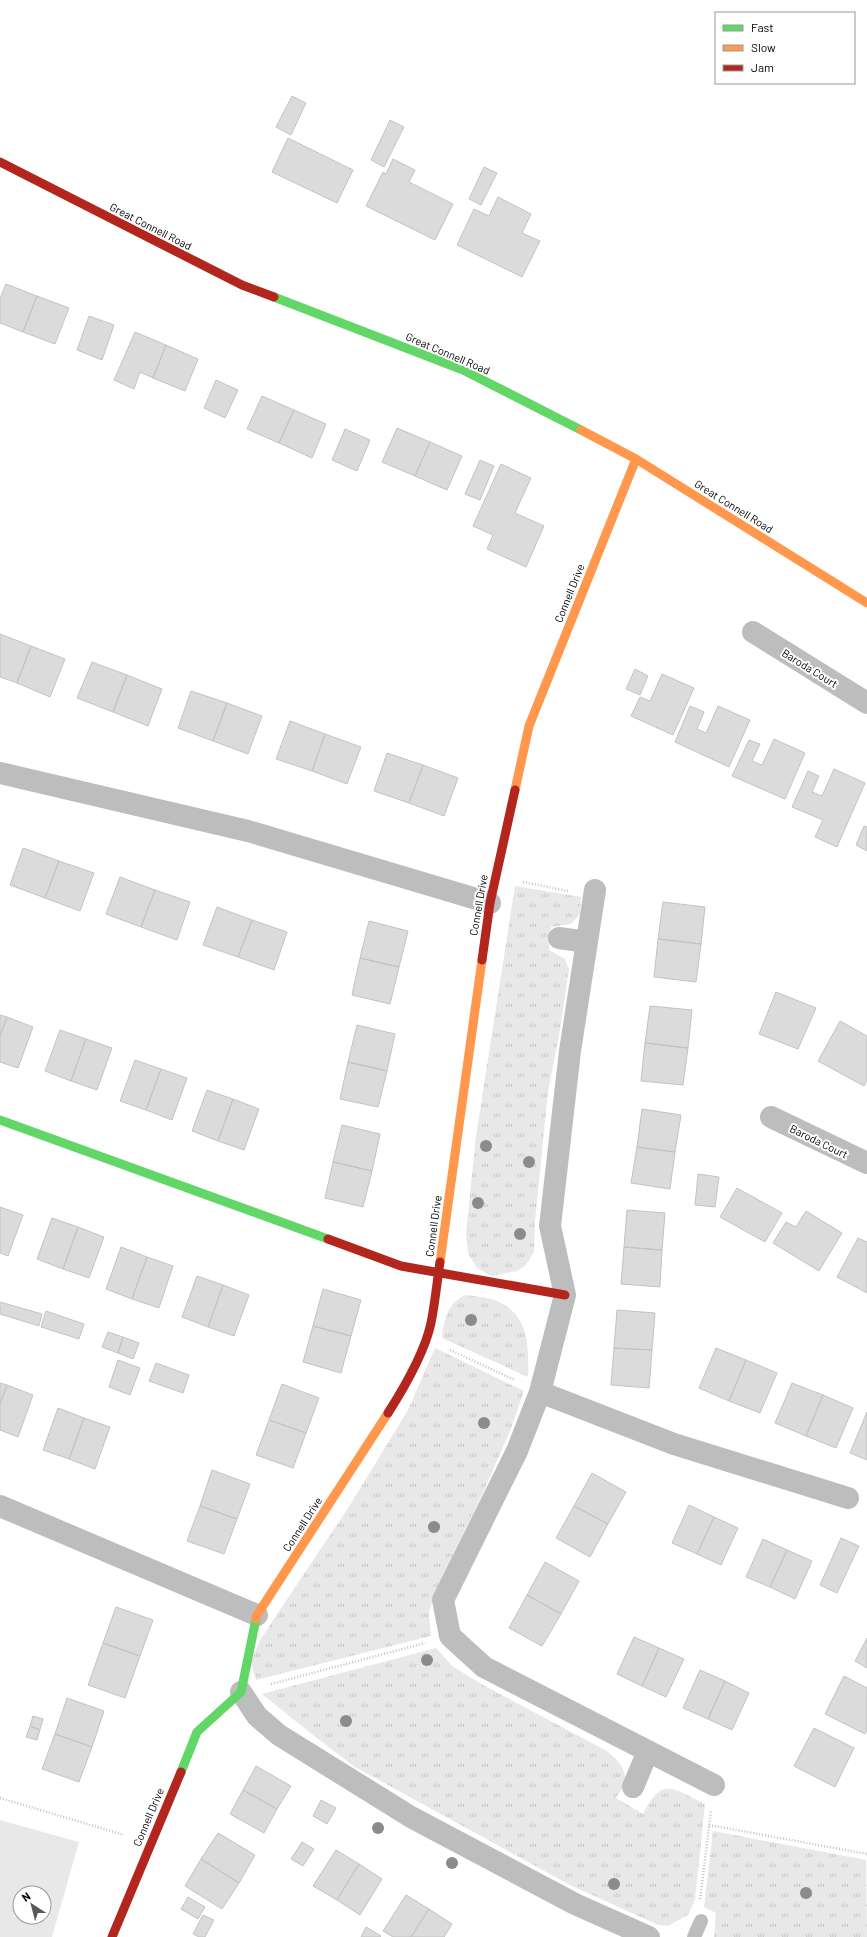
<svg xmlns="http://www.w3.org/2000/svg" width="867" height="1937" viewBox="0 0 867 1937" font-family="Barlow,sans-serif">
<defs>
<pattern id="grass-tufts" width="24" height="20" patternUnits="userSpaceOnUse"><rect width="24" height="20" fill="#e8e8e8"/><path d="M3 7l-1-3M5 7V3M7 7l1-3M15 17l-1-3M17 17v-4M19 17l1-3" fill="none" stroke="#c5c5c5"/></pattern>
</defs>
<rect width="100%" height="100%" fill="#fff"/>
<path fill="url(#grass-tufts)" d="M 515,886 L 581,897 L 580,914 L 571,924 L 551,927 L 549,950 L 565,959 L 569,969 L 560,1030 L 548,1092 L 535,1221 L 534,1252 L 526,1265 L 517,1271 L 491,1276 L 477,1268 L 468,1253 L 466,1233 L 476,1136 Z
M 465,1295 C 473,1296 484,1297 492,1299 C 529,1312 529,1344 528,1377 L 442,1338 C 445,1318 446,1305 465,1295 Z
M 435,1348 L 524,1391 L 510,1431 L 482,1495 L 436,1590 L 429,1613 L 431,1636 L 256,1680 L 251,1662 L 260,1640 L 350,1505 L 408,1410 Z
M 436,1648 L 452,1666 L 483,1685 L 607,1751 C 617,1760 628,1769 624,1784 C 623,1789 618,1794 616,1798 L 643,1814 C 663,1775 673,1789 705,1804 L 695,1900 L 688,1915 L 668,1926 L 658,1925 L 570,1885 L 355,1767 L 309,1732 L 262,1694 Z
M 713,1831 L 866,1860 L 867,1937 L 714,1937 L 716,1913 L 704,1907 Z"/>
<path fill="#e8e8e8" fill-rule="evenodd" d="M 0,1820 L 79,1842 L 52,1937 L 0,1937 ZM 20,1893 L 44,1893 L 44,1917 L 20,1917 Z"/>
<path fill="#dbdbdb" stroke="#c3c3c3" d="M 292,96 L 306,103 L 291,135 L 276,127 Z
M 390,120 L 404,127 L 384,167 L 371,160 Z
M 288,138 L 353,170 L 337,203 L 272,172 Z
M 393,159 L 415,170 L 409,182 L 453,204 L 435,240 L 366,206 L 383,172 L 386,174 Z
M 484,167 L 497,173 L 481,205 L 469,199 Z
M 498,197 L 531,214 L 522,233 L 540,241 L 522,277 L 457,245 L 474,209 L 489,216 Z
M 6,284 L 37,296 L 23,332 L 0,323 L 0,298 Z
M 37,296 L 69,308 L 55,344 L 23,332 Z
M 89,316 L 114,325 L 102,360 L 77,350 Z
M 135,332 L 166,345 L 153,378 L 140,372 L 134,389 L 114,380 Z
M 166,345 L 198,359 L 185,391 L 153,378 Z
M 216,380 L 238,390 L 225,418 L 204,408 Z
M 262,396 L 294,410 L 279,443 L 247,429 Z
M 294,410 L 326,424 L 312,458 L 279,443 Z
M 397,428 L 430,442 L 415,476 L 382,462 Z
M 345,429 L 370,440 L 357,471 L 332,460 Z
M 430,442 L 462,456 L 447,490 L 415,476 Z
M 480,460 L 494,466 L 480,500 L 465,494 Z
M 501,464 L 531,478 L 515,513 L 544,526 L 526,567 L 487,549 L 493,535 L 473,526 Z
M 0,634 L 31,646 L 17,683 L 0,677 Z
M 31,646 L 65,659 L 50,697 L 17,683 Z
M 92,662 L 127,675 L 113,712 L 77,698 Z
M 635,669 L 648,676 L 640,695 L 626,689 Z
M 662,674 L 694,688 L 673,735 L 631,716 L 640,697 L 650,701 Z
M 127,675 L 162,689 L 148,726 L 113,712 Z
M 191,691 L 227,703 L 213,741 L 178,728 Z
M 227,703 L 262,716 L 248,754 L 213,741 Z
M 690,706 L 704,712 L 697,729 L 706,733 L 718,706 L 750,720 L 729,767 L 675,742 Z
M 290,721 L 325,734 L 312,771 L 276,759 Z
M 325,734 L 361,747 L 347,784 L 312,771 Z
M 774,739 L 805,753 L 785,799 L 732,776 L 749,740 L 760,744 L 752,761 L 762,765 Z
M 387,753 L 423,765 L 409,803 L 374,791 Z
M 423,765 L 458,778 L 444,816 L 409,803 Z
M 834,769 L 865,783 L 837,847 L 815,837 L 823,820 L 792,807 L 808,771 L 819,776 L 812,792 L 822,796 Z
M 864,826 L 867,827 L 867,851 L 856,845 Z
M 23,848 L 59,861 L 45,898 L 10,885 Z
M 59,861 L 94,873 L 80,911 L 45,898 Z
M 120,877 L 155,890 L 141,927 L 106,914 Z
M 155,890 L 190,902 L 177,940 L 141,927 Z
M 663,902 L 705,907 L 701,944 L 658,939 Z
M 217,907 L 252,920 L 238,957 L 203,945 Z
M 252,920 L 287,932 L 274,970 L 238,957 Z
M 369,921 L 408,931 L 399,967 L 360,958 Z
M 658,939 L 701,944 L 696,982 L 654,977 Z
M 360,958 L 399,967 L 390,1004 L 352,995 Z
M 776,992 L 816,1008 L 798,1049 L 759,1034 Z
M 650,1006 L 692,1010 L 688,1048 L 645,1043 Z
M 0,1015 L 7,1017 L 0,1036 Z
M 7,1017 L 33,1027 L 18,1068 L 0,1062 L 0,1036 Z
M 840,1021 L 867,1036 L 867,1080 L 864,1086 L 818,1061 Z
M 357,1025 L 395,1034 L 387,1071 L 348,1062 Z
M 60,1030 L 86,1039 L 71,1081 L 45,1071 Z
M 86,1039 L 112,1048 L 97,1090 L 71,1081 Z
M 645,1043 L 688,1048 L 683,1085 L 641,1081 Z
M 135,1060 L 161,1069 L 146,1110 L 120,1101 Z
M 348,1062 L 387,1071 L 378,1107 L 340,1099 Z
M 161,1069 L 187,1078 L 172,1120 L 146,1110 Z
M 207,1090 L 233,1099 L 218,1141 L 192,1131 Z
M 233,1099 L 259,1109 L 244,1150 L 218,1141 Z
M 642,1109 L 681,1115 L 675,1152 L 637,1147 Z
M 342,1125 L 380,1134 L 372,1171 L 333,1162 Z
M 637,1147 L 675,1152 L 670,1189 L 631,1183 Z
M 333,1162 L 372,1171 L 363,1207 L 325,1198 Z
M 698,1174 L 719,1177 L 715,1207 L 695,1205 Z
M 737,1188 L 782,1213 L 765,1242 L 720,1217 Z
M 0,1207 L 23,1215 L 8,1256 L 0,1253 Z
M 627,1210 L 665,1213 L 662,1250 L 624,1247 Z
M 806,1211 L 842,1233 L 819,1271 L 773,1243 L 786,1222 L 796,1227 Z
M 52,1218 L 78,1227 L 63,1269 L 37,1259 Z
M 78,1227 L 104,1237 L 89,1278 L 63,1269 Z
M 858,1238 L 867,1242 L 867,1293 L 837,1277 Z
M 121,1247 L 147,1257 L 132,1299 L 106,1289 Z
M 624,1247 L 662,1250 L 660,1287 L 621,1284 Z
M 147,1257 L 173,1266 L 159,1308 L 132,1299 Z
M 197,1276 L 223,1285 L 208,1327 L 182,1317 Z
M 223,1285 L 249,1295 L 234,1336 L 208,1327 Z
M 323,1289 L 361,1300 L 351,1336 L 313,1326 Z
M 0,1302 L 42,1314 L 39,1326 L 0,1314 Z
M 617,1310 L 655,1313 L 652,1350 L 614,1348 Z
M 46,1311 L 84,1324 L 79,1339 L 41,1327 Z
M 313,1326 L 351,1336 L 341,1373 L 303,1362 Z
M 108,1332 L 123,1337 L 118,1353 L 102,1347 Z
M 123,1337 L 139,1343 L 133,1359 L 118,1353 Z
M 614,1348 L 652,1350 L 649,1388 L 611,1385 Z
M 716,1348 L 746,1360 L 729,1401 L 699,1388 Z
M 118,1360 L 140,1368 L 130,1395 L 109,1387 Z
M 746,1360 L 777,1373 L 760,1413 L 729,1401 Z
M 156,1363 L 189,1375 L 183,1393 L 149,1381 Z
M 0,1383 L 7,1385 L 0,1404 Z
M 792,1383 L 823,1395 L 806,1436 L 775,1423 Z
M 282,1384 L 319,1398 L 306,1433 L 269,1420 Z
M 7,1385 L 33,1395 L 18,1437 L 0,1430 L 0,1404 Z
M 823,1395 L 853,1408 L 836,1448 L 806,1436 Z
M 58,1408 L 84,1418 L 69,1459 L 43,1450 Z
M 867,1412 L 867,1460 L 850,1453 Z
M 84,1418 L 110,1427 L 95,1469 L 69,1459 Z
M 269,1420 L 306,1433 L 293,1468 L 256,1455 Z
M 212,1470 L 250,1484 L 237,1519 L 200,1506 Z
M 592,1473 L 626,1492 L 608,1524 L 574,1506 Z
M 689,1505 L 714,1517 L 697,1554 L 672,1543 Z
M 200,1506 L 237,1519 L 224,1554 L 187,1541 Z
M 574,1506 L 608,1524 L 590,1557 L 556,1538 Z
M 714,1517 L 738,1528 L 721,1565 L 697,1554 Z
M 841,1538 L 859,1546 L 837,1593 L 820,1585 Z
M 763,1539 L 787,1550 L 770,1587 L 746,1577 Z
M 787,1550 L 812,1561 L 795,1599 L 770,1587 Z
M 545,1562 L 579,1581 L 561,1614 L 527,1595 Z
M 527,1595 L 561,1614 L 542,1646 L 509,1628 Z
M 116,1607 L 153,1620 L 140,1656 L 103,1643 Z
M 634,1637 L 659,1648 L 642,1686 L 617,1674 Z
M 867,1638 L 867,1668 L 855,1661 Z
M 103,1643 L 140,1656 L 125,1698 L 88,1685 Z
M 659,1648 L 684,1659 L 666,1697 L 642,1686 Z
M 700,1670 L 725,1681 L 708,1719 L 683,1708 Z
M 844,1676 L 867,1688 L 867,1730 L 865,1734 L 825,1714 Z
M 725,1681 L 749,1693 L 732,1730 L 708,1719 Z
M 67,1698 L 104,1711 L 92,1747 L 55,1734 Z
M 33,1716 L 43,1719 L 40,1730 L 30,1726 Z
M 30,1726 L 40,1730 L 37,1740 L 26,1737 Z
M 814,1728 L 854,1748 L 835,1787 L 794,1766 Z
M 55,1734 L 92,1747 L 79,1782 L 42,1769 Z
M 256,1766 L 291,1786 L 277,1809 L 243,1790 Z
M 243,1790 L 277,1809 L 264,1833 L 230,1814 Z
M 321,1800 L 336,1808 L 327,1824 L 313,1816 Z
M 218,1833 L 255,1855 L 239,1883 L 201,1859 Z
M 302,1842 L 314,1849 L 303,1866 L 291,1859 Z
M 336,1850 L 359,1864 L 337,1900 L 313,1886 Z
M 201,1859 L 239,1883 L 222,1909 L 185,1886 Z
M 359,1864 L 382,1879 L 360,1915 L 337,1900 Z
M 406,1895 L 429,1909 L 411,1937 L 393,1937 L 383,1931 Z
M 188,1897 L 205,1907 L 198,1919 L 181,1909 Z
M 429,1909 L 452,1924 L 444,1937 L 411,1937 Z
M 203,1915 L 214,1920 L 205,1937 L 199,1937 L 193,1934 Z
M 366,1927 L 381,1936 L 380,1937 L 361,1937 Z"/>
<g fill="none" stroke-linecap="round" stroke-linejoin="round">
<path stroke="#c2c2c2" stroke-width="2.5" stroke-dasharray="1 2" stroke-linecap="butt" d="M 523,882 L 568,891
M 450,1350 L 515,1380
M 271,1684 L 425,1643
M 0,1798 L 124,1835
M 709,1825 L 867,1854
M 700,1899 L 711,1811"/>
<path stroke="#bdbdbd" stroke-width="14" d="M 694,1937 L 701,1921"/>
<path stroke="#bdbdbd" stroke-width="22" d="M 753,632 L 867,703
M 0,773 L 248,831 L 490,903
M 595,890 L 570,1051 L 550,1226 L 565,1295 L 540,1392 L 517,1451 L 443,1600 L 450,1636 L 484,1667 L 714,1785
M 559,938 L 587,942
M 771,1117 L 867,1163
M 540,1392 L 674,1444 L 848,1498
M 0,1506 L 257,1615
M 241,1692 L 257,1716 L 279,1735 L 411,1817 L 575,1904 L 649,1937
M 633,1787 L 648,1751"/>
<path stroke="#63d668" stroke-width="9" d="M 274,297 L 463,370 L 581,430
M 0,1120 L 328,1239
M 181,1772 L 197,1732 L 241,1692 L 256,1619"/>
<path stroke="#ff974d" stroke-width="9" d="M 581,430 L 636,459 L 867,603
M 515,790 L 529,726 L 636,459
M 440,1262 L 482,960
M 256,1619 L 257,1615 L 388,1413"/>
<path stroke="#b3261e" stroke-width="9" d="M 0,162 L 242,285 L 274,297
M 482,960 L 490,903 L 515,790
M 328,1239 L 401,1266 L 565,1295
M 388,1413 C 404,1388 425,1351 431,1323 C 435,1303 437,1282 440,1262
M 112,1937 L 181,1772"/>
</g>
<g fill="#8b8b8b">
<circle cx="486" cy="1146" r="6"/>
<circle cx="529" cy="1162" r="6"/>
<circle cx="478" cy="1203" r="6"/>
<circle cx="520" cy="1234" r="6"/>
<circle cx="471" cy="1320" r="6"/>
<circle cx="484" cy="1423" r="6"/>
<circle cx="434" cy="1527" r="6"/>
<circle cx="427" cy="1660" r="6"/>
<circle cx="346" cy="1721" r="6"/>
<circle cx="378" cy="1828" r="6"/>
<circle cx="452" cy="1863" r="6"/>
<circle cx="614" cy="1884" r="6"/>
<circle cx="806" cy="1893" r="6"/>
</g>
<g text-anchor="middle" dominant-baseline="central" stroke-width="4" stroke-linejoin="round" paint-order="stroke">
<g font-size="11" fill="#000" stroke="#fff">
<text transform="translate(151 226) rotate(27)">Great Connell Road</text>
<text transform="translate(448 353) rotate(23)">Great Connell Road</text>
<text transform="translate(734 506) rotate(32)">Great Connell Road</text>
<text transform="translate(569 593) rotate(-68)">Connell Drive</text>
<text transform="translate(810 668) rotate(32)">Baroda Court</text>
<text transform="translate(478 905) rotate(-80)">Connell Drive</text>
<text transform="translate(819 1141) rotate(26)">Baroda Court</text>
<text transform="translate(433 1226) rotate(-82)">Connell Drive</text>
<text transform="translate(302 1524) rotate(-57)">Connell Drive</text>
<text transform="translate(148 1817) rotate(-67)">Connell Drive</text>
</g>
</g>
<rect x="715" y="12" width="140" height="72" fill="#ffffff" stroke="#999999"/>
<rect x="723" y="25" width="20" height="6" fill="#63d668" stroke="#999999"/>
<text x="751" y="32" font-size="12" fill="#000000">Fast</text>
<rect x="723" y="45" width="20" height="6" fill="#ff974d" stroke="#999999"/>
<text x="751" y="52" font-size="12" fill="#000000">Slow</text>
<rect x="723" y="65" width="20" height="6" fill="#b3261e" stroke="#999999"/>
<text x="751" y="72" font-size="12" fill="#000000">Jam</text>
<g transform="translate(32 1905) rotate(324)"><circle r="19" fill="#ffffff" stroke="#999999"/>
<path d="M0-3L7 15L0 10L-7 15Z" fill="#595959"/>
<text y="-6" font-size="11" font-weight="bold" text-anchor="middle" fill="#000000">N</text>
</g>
</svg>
